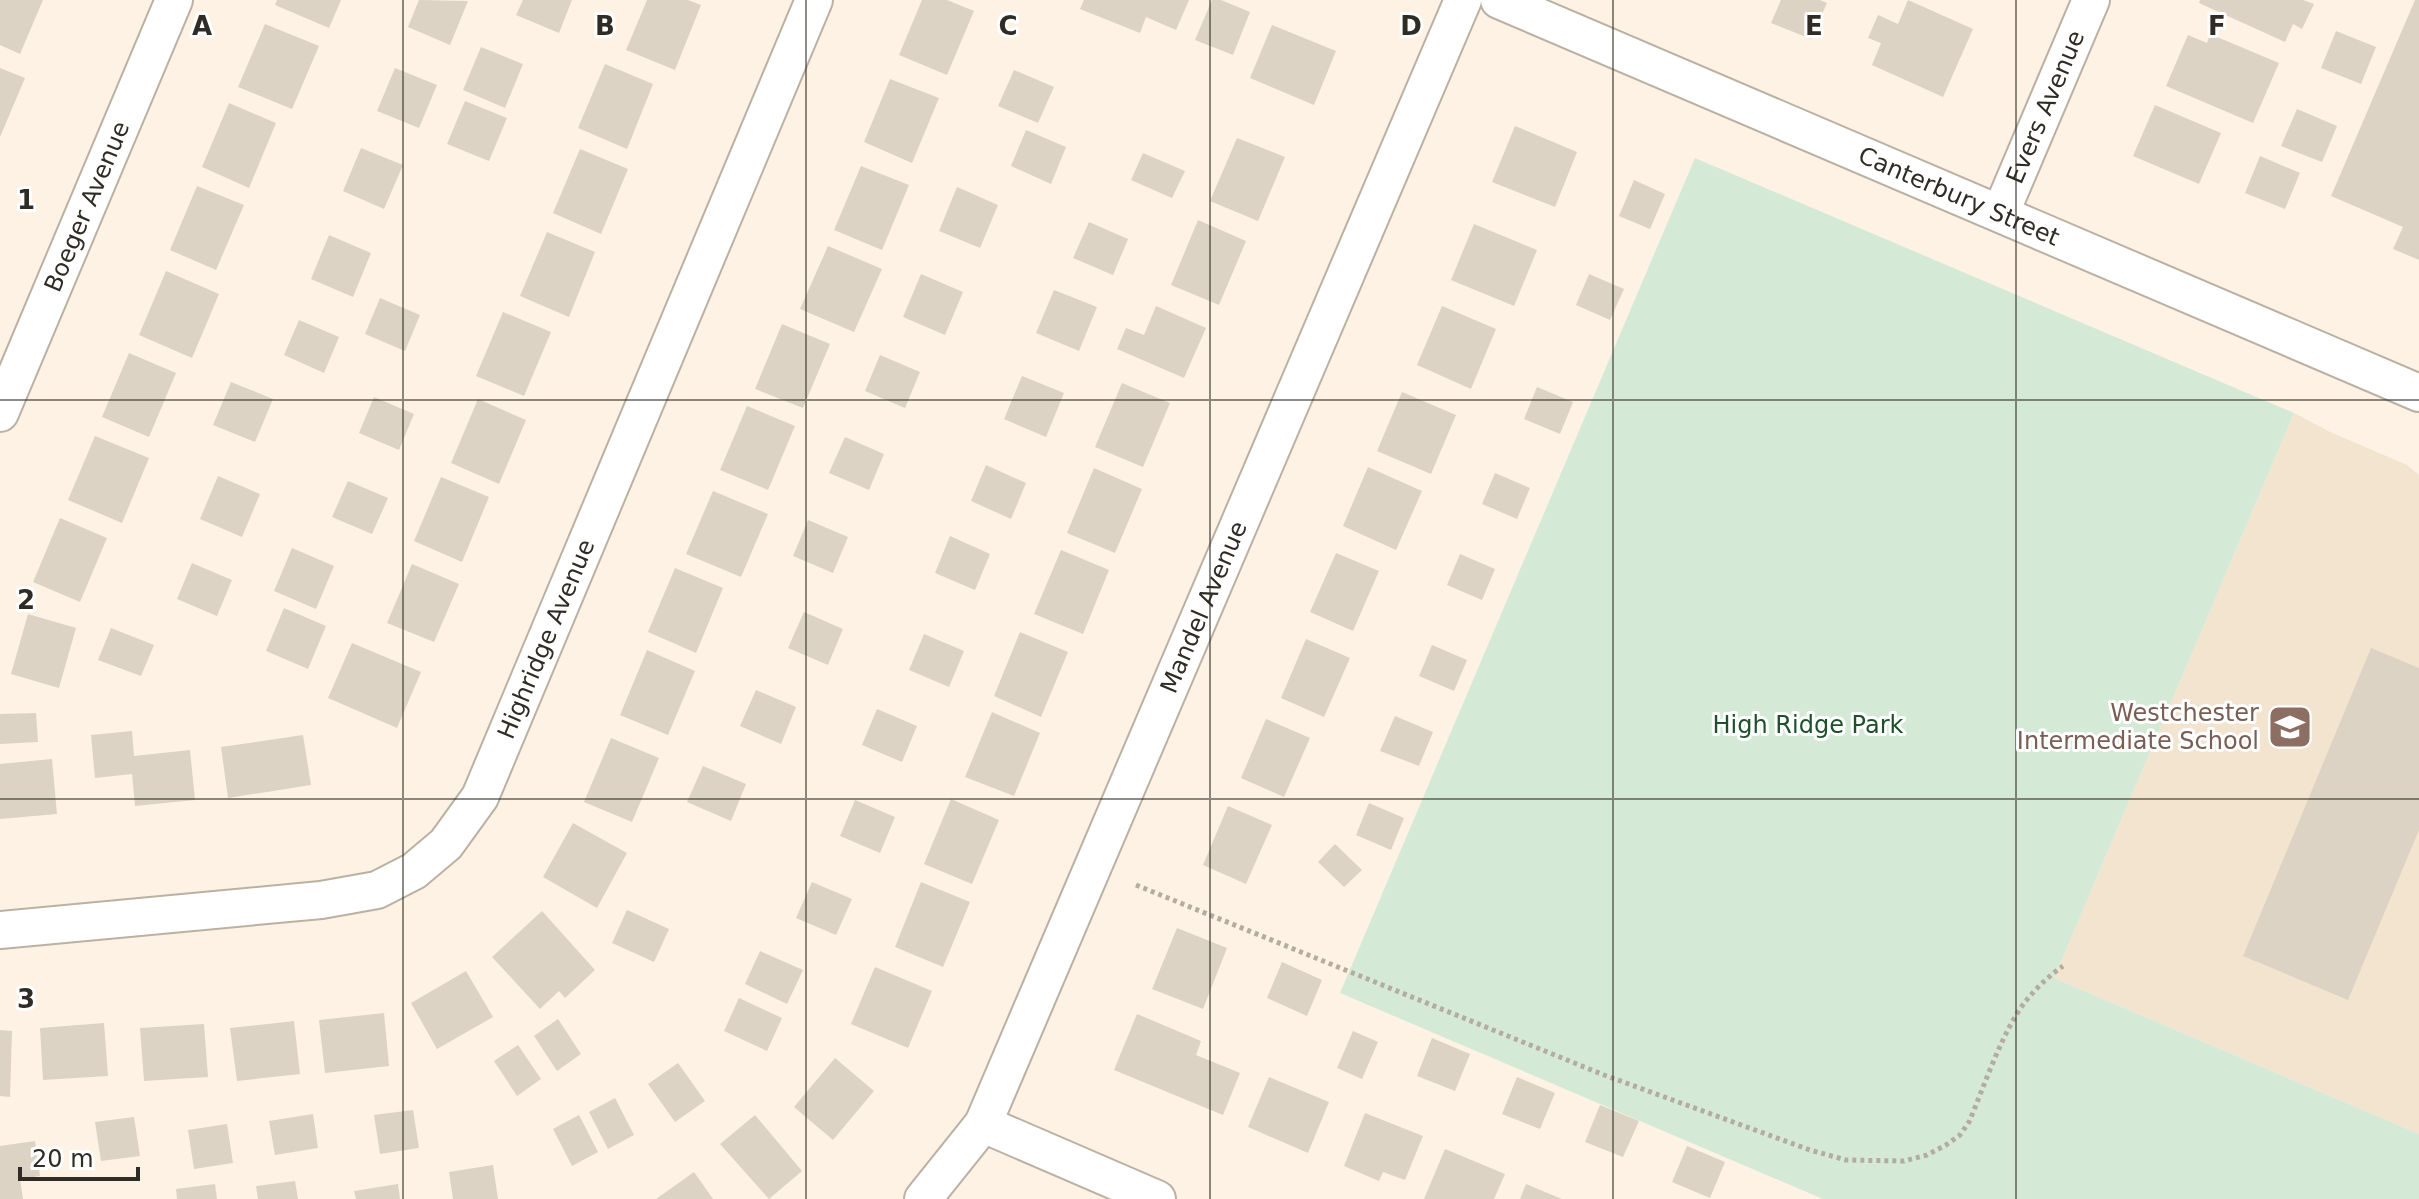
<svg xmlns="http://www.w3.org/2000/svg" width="2419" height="1199" viewBox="0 0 2419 1199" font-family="'DejaVu Sans',sans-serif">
<rect width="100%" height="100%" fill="#fdf2e3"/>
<path fill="#f3e4cf" d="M 2294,413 L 2330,432 L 2407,465 L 2419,475 L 2419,1134 L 2054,978 Z"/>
<path fill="#d4ead7" d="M 1695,158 L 2294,413 L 2054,978 L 2419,1134 L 2419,1199 L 1823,1199 L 1340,993 Z"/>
<path fill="#ddd3c4" d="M 0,0 L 43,0 L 20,54 L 0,45 Z
M 277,0 L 341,0 L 329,28 L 275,5 Z
M 419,0 L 468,1 L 450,45 L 408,27 Z
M 523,0 L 572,0 L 559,33 L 516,15 Z
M 647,0 L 688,0 L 701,5 L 675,70 L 626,50 Z
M 922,0 L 947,0 L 974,11 L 947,75 L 899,55 Z
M 1084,0 L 1189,0 L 1176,30 L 1146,17 L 1140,33 L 1080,9 Z
M 1212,0 L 1221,0 L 1250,12 L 1233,55 L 1195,40 Z
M 1781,0 L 1820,0 L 1827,3 L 1811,39 L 1771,23 Z
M 1908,0 L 1973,29 L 1943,97 L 1872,65 L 1881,43 L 1868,38 L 1878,15 L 1898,24 Z
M 2200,0 L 2303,0 L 2314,4 L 2302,29 L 2293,24 L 2285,42 L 2199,3 Z
M 2415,0 L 2419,0 L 2419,260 L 2393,249 L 2403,227 L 2331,196 Z
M 265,24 L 319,46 L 292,109 L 238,87 Z
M 1272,25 L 1336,51 L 1314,105 L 1250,78 Z
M 2336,31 L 2376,47 L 2361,84 L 2321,68 Z
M 2210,34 L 2279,63 L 2253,123 L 2166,86 L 2188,35 L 2207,43 Z
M 481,47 L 523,64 L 505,108 L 463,90 Z
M 605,64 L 653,84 L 627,149 L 578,128 Z
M 0,68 L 25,78 L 0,137 Z
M 395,68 L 437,85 L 419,128 L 377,111 Z
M 1014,70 L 1054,87 L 1038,123 L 998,106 Z
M 890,79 L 939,98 L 912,163 L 864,142 Z
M 465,101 L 507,118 L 489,161 L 447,144 Z
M 229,103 L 276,123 L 249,188 L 202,167 Z
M 2155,105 L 2221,133 L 2199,184 L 2133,156 Z
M 2297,109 L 2337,126 L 2322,162 L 2281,146 Z
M 1515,126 L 1577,152 L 1555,207 L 1492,182 Z
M 1026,130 L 1066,147 L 1051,184 L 1011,166 Z
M 1237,138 L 1285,157 L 1258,221 L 1210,201 Z
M 361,148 L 403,165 L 384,209 L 343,191 Z
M 580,149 L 628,169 L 601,234 L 553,213 Z
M 1143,153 L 1185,171 L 1172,198 L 1131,180 Z
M 2260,156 L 2300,173 L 2285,209 L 2245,193 Z
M 861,166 L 909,185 L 882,250 L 834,230 Z
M 1634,180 L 1665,194 L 1650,229 L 1619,216 Z
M 197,186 L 244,205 L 216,270 L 170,250 Z
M 957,187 L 998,205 L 980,248 L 939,231 Z
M 1198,220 L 1246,241 L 1219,305 L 1171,285 Z
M 1089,222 L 1128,239 L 1113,275 L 1073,258 Z
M 1474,224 L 1537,250 L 1514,306 L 1451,280 Z
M 547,232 L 595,252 L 569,317 L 520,296 Z
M 329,235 L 371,253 L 353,297 L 311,279 Z
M 828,246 L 882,269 L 854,332 L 800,309 Z
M 166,271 L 219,294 L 192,358 L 139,335 Z
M 921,274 L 963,292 L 945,335 L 903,317 Z
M 1589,274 L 1624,289 L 1610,320 L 1576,305 Z
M 1054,290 L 1097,307 L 1079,351 L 1036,333 Z
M 380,298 L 420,315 L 405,351 L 365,334 Z
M 1156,306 L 1206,328 L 1184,378 L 1117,349 L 1126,328 L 1144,335 Z
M 1442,306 L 1496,329 L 1471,389 L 1417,365 Z
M 503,312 L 551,332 L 524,396 L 476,376 Z
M 299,320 L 339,337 L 324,373 L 284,355 Z
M 782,324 L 830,344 L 803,408 L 755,389 Z
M 129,353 L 176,373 L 149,437 L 102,417 Z
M 880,355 L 920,372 L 905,408 L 865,391 Z
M 1022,376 L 1064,393 L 1046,437 L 1004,419 Z
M 231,382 L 273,399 L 255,442 L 213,425 Z
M 1122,383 L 1170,403 L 1143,467 L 1095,447 Z
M 1537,387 L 1573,402 L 1560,434 L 1524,419 Z
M 1402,392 L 1456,415 L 1431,474 L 1377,451 Z
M 374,397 L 414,414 L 399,450 L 359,433 Z
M 478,399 L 526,420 L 499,484 L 451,463 Z
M 747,406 L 795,426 L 768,490 L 720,470 Z
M 95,436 L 149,458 L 122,523 L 68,500 Z
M 845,437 L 884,454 L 869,490 L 829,473 Z
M 986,465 L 1026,483 L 1011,519 L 971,501 Z
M 1368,467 L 1422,491 L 1396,550 L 1343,526 Z
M 1094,468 L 1142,489 L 1115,553 L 1067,533 Z
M 1495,473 L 1530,488 L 1517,519 L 1482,504 Z
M 218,476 L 260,494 L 242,537 L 200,519 Z
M 441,477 L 489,497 L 462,562 L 414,541 Z
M 348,481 L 388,498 L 372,534 L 332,517 Z
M 713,491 L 768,514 L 741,577 L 686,554 Z
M 60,518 L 107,538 L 80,602 L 33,582 Z
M 808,520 L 848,537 L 833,573 L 793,556 Z
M 950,536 L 990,554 L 975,590 L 935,573 Z
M 292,548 L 334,566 L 316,609 L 274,591 Z
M 1061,550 L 1109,570 L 1083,634 L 1034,614 Z
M 1336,553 L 1379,571 L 1353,631 L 1310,612 Z
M 1460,554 L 1495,569 L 1482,600 L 1447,585 Z
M 192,563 L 232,580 L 217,616 L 177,599 Z
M 412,564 L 459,584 L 434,642 L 387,623 Z
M 675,568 L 723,588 L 696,653 L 648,632 Z
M 284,608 L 326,626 L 308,669 L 266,651 Z
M 804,612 L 843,629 L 828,665 L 788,648 Z
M 28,614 L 76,628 L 59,688 L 11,674 Z
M 111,628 L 154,645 L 141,676 L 98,660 Z
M 1020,632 L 1068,652 L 1041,717 L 994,696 Z
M 924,634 L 964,651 L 949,687 L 909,670 Z
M 1306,639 L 1350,658 L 1324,717 L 1281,698 Z
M 352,643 L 421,672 L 397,728 L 328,698 Z
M 1432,645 L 1467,660 L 1454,691 L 1419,676 Z
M 2371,648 L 2419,668 L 2419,830 L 2348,1000 L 2243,956 Z
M 647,650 L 695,671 L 668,735 L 620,715 Z
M 756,690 L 796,707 L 781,744 L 740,726 Z
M 877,709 L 917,726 L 902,762 L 862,745 Z
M 992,712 L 1040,733 L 1014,796 L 965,777 Z
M 36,713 L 38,742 L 0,744 L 0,714 Z
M 1395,716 L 1433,732 L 1419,766 L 1380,751 Z
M 1266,719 L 1310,738 L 1284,797 L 1241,778 Z
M 132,731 L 134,756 L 190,750 L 195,800 L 135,806 L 132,774 L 95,778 L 91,735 Z
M 303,735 L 311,785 L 228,798 L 221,747 Z
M 611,738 L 659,758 L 632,822 L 584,802 Z
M 52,759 L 57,814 L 0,819 L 0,764 Z
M 703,766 L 746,784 L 731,821 L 687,802 Z
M 951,799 L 999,820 L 972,884 L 924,864 Z
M 855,800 L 895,817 L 880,853 L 840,836 Z
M 1369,803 L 1404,818 L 1391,850 L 1356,835 Z
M 1228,806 L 1272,825 L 1246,884 L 1203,865 Z
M 573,823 L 627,853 L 597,908 L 543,877 Z
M 1335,844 L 1362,870 L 1344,887 L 1318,862 Z
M 812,882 L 852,899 L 836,935 L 796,918 Z
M 921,882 L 970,902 L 943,967 L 895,947 Z
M 627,910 L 669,929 L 654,962 L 612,943 Z
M 542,911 L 595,970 L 565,998 L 559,991 L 540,1009 L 492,957 Z
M 1177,928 L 1227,948 L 1203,1009 L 1152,989 Z
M 760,951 L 803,970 L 787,1004 L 745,984 Z
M 1282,962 L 1322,980 L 1307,1016 L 1267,998 Z
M 875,967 L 932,991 L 908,1048 L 851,1024 Z
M 466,971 L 493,1017 L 437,1049 L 411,1003 Z
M 739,998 L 782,1018 L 767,1051 L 724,1031 Z
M 384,1013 L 389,1066 L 325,1073 L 319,1020 Z
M 1137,1014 L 1201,1041 L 1196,1055 L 1240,1073 L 1223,1115 L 1114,1070 Z
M 558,1019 L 581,1054 L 557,1071 L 534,1036 Z
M 294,1021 L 300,1074 L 237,1081 L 230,1028 Z
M 104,1023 L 108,1076 L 43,1080 L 40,1028 Z
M 204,1024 L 208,1077 L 144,1081 L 140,1028 Z
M 0,1030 L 12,1031 L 10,1097 L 0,1096 Z
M 1353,1031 L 1378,1042 L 1362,1079 L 1337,1068 Z
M 1432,1038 L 1470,1054 L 1455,1091 L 1417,1076 Z
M 518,1045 L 541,1079 L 517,1096 L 494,1061 Z
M 835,1058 L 874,1091 L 833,1140 L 794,1107 Z
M 678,1063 L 705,1101 L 675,1122 L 648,1084 Z
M 1269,1077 L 1329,1102 L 1308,1153 L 1248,1127 Z
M 1517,1077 L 1555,1093 L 1540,1129 L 1502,1114 Z
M 615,1098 L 634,1135 L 608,1149 L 589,1112 Z
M 1600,1105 L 1639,1121 L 1623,1157 L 1585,1142 Z
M 413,1110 L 419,1148 L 380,1154 L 374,1115 Z
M 1365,1113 L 1423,1136 L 1405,1180 L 1383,1172 L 1379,1181 L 1344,1166 Z
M 313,1114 L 318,1148 L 275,1155 L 269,1121 Z
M 579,1115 L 598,1152 L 572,1166 L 553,1129 Z
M 755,1115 L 802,1171 L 769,1199 L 720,1144 Z
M 134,1117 L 140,1156 L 101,1161 L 95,1122 Z
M 227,1124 L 233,1163 L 194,1169 L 188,1130 Z
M 35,1141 L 40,1176 L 20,1179 L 23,1199 L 0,1199 L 0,1146 Z
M 1687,1146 L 1725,1162 L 1710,1198 L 1672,1182 Z
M 1445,1149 L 1505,1174 L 1494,1199 L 1424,1199 Z
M 493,1165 L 498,1199 L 453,1199 L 449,1172 Z
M 694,1172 L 713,1199 L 656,1199 Z
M 295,1181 L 298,1199 L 258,1199 L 256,1186 Z
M 215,1184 L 217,1199 L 177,1199 L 176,1189 Z
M 398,1184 L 400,1199 L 356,1199 L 354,1191 Z
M 1526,1184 L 1562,1199 L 1520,1199 Z"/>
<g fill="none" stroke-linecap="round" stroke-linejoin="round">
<g stroke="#bbb1a3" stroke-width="40">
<g id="minor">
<path id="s1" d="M 1499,0 L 2419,393"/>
<path id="s2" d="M 2001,212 L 2091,0"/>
<path id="s3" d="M 0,413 L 174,0"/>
<path id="s4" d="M 0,930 L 321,900 L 377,890 L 414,871 L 446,844 L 480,797 L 814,0"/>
<path d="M 983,1124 L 1157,1199"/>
<path id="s5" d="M 923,1199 L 983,1124 L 1463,0"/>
</g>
</g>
<path stroke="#b4aca0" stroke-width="5" stroke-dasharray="4 4" stroke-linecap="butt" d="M 1136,885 L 1604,1075 L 1810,1150 L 1846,1160 L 1904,1161 L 1927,1155 L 1946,1145 L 1960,1135 L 1969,1122 C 1984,1087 2003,1029 2026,1001 C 2037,987 2049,976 2063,966"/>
<use href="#minor" stroke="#fff" stroke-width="36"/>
</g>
<path fill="none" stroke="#2f2b25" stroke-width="2" stroke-opacity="0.55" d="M 403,0 L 403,1199M 806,0 L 806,1199M 1210,0 L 1210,1199M 1613,0 L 1613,1199M 2016,0 L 2016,1199M 0,400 L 2419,400M 0,799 L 2419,799"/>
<defs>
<g id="school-square" transform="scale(2.3)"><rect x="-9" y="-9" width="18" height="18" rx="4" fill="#8d6e63" stroke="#fff"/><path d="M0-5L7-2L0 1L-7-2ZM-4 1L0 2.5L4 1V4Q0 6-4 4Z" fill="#fff"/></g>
</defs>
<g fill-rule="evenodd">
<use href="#school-square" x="2290" y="727"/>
</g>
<g text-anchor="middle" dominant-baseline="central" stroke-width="6" stroke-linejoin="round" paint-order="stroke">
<g font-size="24" fill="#2f2b25" stroke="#fff">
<text stroke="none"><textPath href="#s2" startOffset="114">Evers Avenue</textPath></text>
<text stroke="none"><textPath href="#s1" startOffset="500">Canterbury Street</textPath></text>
<text stroke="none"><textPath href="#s3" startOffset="224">Boeger Avenue</textPath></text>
<text stroke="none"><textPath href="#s5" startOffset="658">Mandel Avenue</textPath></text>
<text stroke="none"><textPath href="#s4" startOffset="692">Highridge Avenue</textPath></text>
</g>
<g font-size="24" fill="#785e54" stroke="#fff" text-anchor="end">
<text x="2259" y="713">Westchester<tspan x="2259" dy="28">Intermediate School</tspan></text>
</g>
<g font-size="24" fill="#1d502b" stroke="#fff">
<text x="1808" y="725">High Ridge Park</text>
</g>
</g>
<g font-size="26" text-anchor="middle" font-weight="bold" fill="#2f2b25" stroke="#fff" stroke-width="6" stroke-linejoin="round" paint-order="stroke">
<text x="202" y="35">A</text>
<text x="605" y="35">B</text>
<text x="1008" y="35">C</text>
<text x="1411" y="35">D</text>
<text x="1814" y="35">E</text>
<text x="2217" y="35">F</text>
<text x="26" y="209">1</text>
<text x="26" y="609">2</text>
<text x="26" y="1008">3</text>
</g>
<path d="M20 1167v12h118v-12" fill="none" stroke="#2f2b25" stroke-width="4"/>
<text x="32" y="1167" font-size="24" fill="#2f2b25" stroke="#ffffff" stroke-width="6" paint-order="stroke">20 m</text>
</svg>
